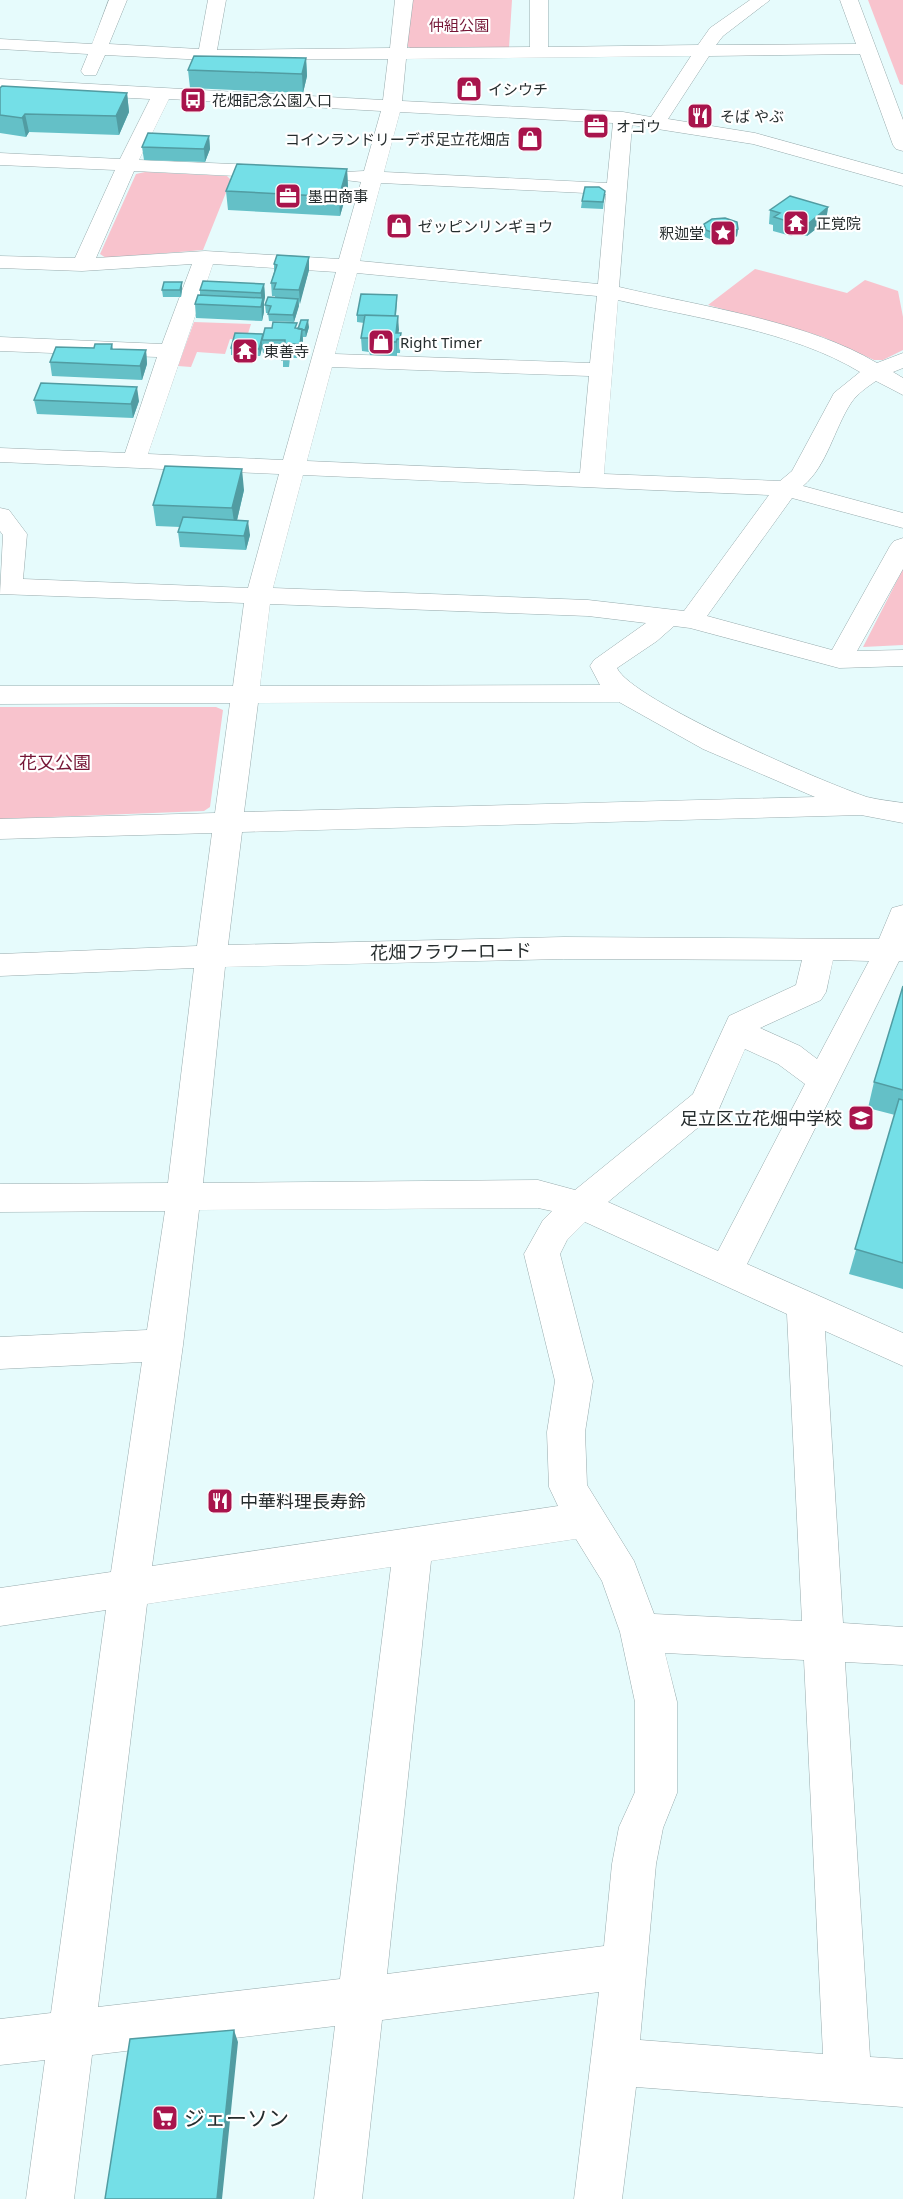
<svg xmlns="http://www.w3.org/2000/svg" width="903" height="2199" viewBox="0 0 903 2199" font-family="'Noto Sans','Noto Sans JP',sans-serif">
<rect width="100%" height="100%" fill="#e6fbfc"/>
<path fill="#f8c3cd" d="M 411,0 L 512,0 L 509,48 L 412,49 L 407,46 Z
M 868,0 L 903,0 L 903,85 L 900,84 Z
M 145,172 L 227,176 L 231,180 L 203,250 L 106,258 L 100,254 L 136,174 Z
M 755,269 L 847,293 L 865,280 L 898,291 L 903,317 L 903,350 L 883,360 L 874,360 L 823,337 L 708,305 Z
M 194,322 L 251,324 L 246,340 L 230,339 L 225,354 L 197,352 L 191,367 L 178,366 Z
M 903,569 L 903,645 L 863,647 Z
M 0,707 L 216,707 L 223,710 L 210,807 L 204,811 L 0,819 Z"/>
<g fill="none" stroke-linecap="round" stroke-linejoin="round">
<g stroke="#98abad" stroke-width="1">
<path id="minor" d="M 109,0 L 127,0 L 109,44 L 199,49 L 208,0 L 226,0 L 217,50 L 390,48 L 395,0 L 413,0 L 407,48 L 530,47 L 530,0 L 548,0 L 548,47 L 698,45 L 710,28 L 750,0 L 770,0 L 723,36 L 716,45 L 856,44 L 840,0 L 858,0 L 903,120 L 903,151 L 896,149 L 893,145 L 860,54 L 709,56 L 668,119 L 755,133 L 903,174 L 903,186 L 753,144 L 632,125 L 619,287 C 699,306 807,321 877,363 L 903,353 L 903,368 L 893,372 L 903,378 L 903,395 L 876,381 C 867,387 857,394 851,403 C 834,429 827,466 803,486 L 903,513 L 903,528 L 792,498 L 707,616 L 832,650 L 890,546 L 894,541 L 903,538 L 903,569 L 857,651 L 903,650 L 903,666 L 839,668 L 690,628 L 674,626 L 657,641 L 617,668 C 631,700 827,784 867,797 C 879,800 891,801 903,803 L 903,823 L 861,815 L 242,832 L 228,945 L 564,937 L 879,939 L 892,908 L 903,905 L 903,961 L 899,961 L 747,1264 L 903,1333 L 903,1366 L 825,1331 L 843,1623 L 903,1627 L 903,1665 L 845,1662 L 870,2057 L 903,2059 L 903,2107 L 636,2087 L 622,2199 L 574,2199 L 599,1992 L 382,2020 L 362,2199 L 314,2199 L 335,2026 L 92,2055 L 74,2199 L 26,2199 L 45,2060 L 0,2065 L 0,2019 L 51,2013 L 106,1610 L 0,1626 L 0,1588 L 111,1572 L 142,1362 L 0,1369 L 0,1337 L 147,1330 L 165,1211 L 0,1212 L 0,1184 L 168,1183 L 194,968 L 0,976 L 0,954 L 197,946 L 212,833 L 0,839 L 0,819 L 215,813 L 230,703 L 0,704 L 0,686 L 233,686 L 244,603 L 0,594 L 3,535 L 0,531 L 0,508 L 9,510 L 27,534 L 23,579 L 248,588 L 279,474 L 0,462 L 0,448 L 125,453 L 157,357 L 0,351 L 0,337 L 162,344 L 192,264 L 82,271 L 0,268 L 0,256 L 75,258 L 115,170 L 0,165 L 0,153 L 120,159 L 150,99 L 0,91 L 0,79 L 383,100 L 388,59 L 207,60 L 105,55 L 96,75 L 84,75 L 81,71 L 88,54 L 0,49 L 0,39 L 92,44 ZM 691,56 L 651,117 L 623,112 L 402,101 L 406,59 ZM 169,99 L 381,111 L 364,171 L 345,172 L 342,176 L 345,180 L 361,182 L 339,259 L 205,251 L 96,258 L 134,171 L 279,178 L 286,176 L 289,172 L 286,168 L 279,166 L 139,160 ZM 400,112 L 613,123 L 607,183 L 384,172 ZM 381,183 L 606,194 L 598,284 L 360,261 ZM 213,264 L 336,272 L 283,460 L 148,454 ZM 357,273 L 597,296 L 590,363 L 335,354 ZM 618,300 C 695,318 793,331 860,372 L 834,393 L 792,471 L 780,481 L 604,474 ZM 332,367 L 589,376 L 580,473 L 307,461 ZM 303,475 L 769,495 L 684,611 L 588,600 L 273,588 ZM 270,604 L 588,616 L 646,623 L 594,660 L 590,666 L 600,685 L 260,686 ZM 619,702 L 703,749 L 815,797 L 244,812 L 258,703 ZM 564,959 L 802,960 L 796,985 L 729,1016 L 693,1094 L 575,1190 L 538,1180 L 203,1183 L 225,967 ZM 833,960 L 869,961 L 817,1059 L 800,1046 L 760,1028 L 821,1000 L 826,992 ZM 745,1049 L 778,1064 L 805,1084 L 718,1251 L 608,1202 L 718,1111 ZM 538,1208 L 552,1211 L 543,1220 L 524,1254 L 555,1381 L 547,1432 L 549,1487 L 558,1506 L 152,1566 L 183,1345 L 199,1210 ZM 585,1222 L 787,1314 L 802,1621 L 654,1614 L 634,1561 L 587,1485 L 585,1432 L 593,1381 L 560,1254 L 567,1240 ZM 576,1539 L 602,1581 L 620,1632 L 635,1702 L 635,1792 L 619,1827 L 612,1864 L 604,1946 L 387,1974 L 431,1561 ZM 391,1567 L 340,1979 L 98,2007 L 147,1604 ZM 665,1653 L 804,1660 L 823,2054 L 640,2040 L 656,1864 L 663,1828 L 677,1793 L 677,1702 Z"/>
</g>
<use href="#minor" fill="#fff" fill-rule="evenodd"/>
</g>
<path fill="#64c0c7" d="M 306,58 L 307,76 L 303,93 L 190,88 L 188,70 Z
M 0,88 L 127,93 L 129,112 L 119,135 L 29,132 L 26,137 L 0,133 Z
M 209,136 L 210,149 L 205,162 L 144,160 L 142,147 Z
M 347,169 L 348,188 L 340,216 L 228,210 L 226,191 Z
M 605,191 L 603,209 L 581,208 L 582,201 Z
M 828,207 L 826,221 L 807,236 L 796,233 L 791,236 L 773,231 L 773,225 L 769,224 L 770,210 Z
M 704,224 L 738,229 L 737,236 L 730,241 L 715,241 L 705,237 L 703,231 Z
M 309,257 L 309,270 L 294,322 L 269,321 L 268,313 L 266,313 L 265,305 L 275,298 L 275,296 L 272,296 L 271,283 L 274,272 L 274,264 Z
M 182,282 L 182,289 L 181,297 L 163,297 L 162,290 Z
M 264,284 L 265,297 L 264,302 L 264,312 L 262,321 L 196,318 L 195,304 L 200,295 L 200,290 Z
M 397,302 L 396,316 L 398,333 L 401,333 L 400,353 L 397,353 L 397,356 L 370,355 L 369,352 L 362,351 L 361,338 L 364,323 L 357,322 L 357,315 Z
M 309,327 L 306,337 L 303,337 L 303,342 L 300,358 L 290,358 L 289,367 L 283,367 L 283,354 L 263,353 L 262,348 L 260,356 L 251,356 L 250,360 L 240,359 L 239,355 L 231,355 L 231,348 L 263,334 Z
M 112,344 L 113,349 L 146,350 L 147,364 L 142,380 L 52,376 L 50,362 L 94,348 Z
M 34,400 L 139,401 L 133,418 L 37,414 Z
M 244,490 L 237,520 L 250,535 L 246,550 L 180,547 L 178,532 L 180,527 L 156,526 L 153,505 Z
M 903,986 L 903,1289 L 849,1274 L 895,1115 L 868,1108 L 874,1082 Z"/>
<path fill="#519ca2" d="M 306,58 L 307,76 L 303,93 L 302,74 Z
M 127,93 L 129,112 L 119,135 L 116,116 Z
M 25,114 L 29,132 L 26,137 L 22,118 Z
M 209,136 L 210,149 L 205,162 L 204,149 Z
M 347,169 L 348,188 L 340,216 L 339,197 Z
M 828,207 L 826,221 L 807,236 L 809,223 Z
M 798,219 L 796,233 L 791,236 L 793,223 Z
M 738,229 L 737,236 L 730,241 L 730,234 Z
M 309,257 L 309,270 L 300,304 L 299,290 Z
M 182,282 L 182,289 L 181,297 L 180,290 Z
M 264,284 L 265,297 L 264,302 L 264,312 L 262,321 L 261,293 Z
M 298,299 L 299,306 L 294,322 L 293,315 Z
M 398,316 L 399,330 L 397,341 L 397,356 L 396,333 Z
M 308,320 L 309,327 L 306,337 L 305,330 Z
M 302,329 L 303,342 L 300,358 L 300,344 Z
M 262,341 L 262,348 L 260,356 L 259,349 Z
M 146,350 L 147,364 L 142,380 L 140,366 Z
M 137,387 L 139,401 L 133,418 L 131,404 Z
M 242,469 L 244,490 L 235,529 L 232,508 Z
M 248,521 L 250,535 L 246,550 L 244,536 Z
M 234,2030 L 238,2042 L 222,2199 L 217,2199 Z"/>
<path fill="#74dfe7" stroke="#519ca2" stroke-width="1.5" d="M 194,56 L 306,58 L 302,74 L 188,70 Z
M 2,86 L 127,93 L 116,116 L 25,114 L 22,118 L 0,115 L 0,88 Z
M 148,133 L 209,136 L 204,149 L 142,147 Z
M 237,164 L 347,169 L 339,197 L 226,191 Z
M 585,187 L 599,187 L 605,191 L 603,202 L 582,201 Z
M 790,196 L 828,207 L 809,223 L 798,219 L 793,223 L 774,217 L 780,213 L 770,210 Z
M 725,218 L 737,222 L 738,229 L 730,234 L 716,234 L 706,230 L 704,224 L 712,219 Z
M 277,255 L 309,257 L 299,290 L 274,289 L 276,283 L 271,283 L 277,265 L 274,264 Z
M 203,281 L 264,284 L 261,293 L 200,290 Z
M 164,282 L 182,282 L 180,290 L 162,290 Z
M 361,294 L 397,295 L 395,316 L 357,315 Z
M 198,295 L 263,298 L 261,307 L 195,304 Z
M 268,297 L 298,299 L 293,315 L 268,314 L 271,306 L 265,305 Z
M 365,315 L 398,316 L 396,333 L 401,333 L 400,339 L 397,339 L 396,342 L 369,341 L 370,338 L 361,338 Z
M 301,320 L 308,320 L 305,330 L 298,329 Z
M 273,322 L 297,323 L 295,328 L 302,329 L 300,344 L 285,344 L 285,340 L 262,340 L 265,328 L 272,328 Z
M 235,333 L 263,334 L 259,349 L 251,349 L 249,353 L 239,352 L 240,348 L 231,348 Z
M 95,344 L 112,344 L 111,349 L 146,350 L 140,366 L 50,362 L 56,347 L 94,348 Z
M 284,353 L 289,353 L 288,360 L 282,360 Z
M 41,383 L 137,387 L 131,404 L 34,400 Z
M 165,466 L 242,469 L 232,508 L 153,505 Z
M 183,517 L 248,521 L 244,536 L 178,532 Z
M 903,986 L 903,1090 L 874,1082 Z
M 899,1099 L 903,1100 L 903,1263 L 855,1249 Z
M 234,2030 L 217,2199 L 105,2199 L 130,2039 Z"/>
<defs>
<g id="shop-square" transform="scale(1.35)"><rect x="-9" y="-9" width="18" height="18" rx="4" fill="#a8144c" stroke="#fff"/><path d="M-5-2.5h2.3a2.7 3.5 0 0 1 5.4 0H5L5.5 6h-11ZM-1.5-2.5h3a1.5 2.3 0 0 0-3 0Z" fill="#fff"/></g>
<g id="bus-square" transform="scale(1.35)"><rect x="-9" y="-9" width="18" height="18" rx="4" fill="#a8144c" stroke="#fff"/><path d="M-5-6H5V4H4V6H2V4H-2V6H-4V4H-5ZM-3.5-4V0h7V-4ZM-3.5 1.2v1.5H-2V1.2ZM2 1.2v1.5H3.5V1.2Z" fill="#fff"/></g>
<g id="restaurant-square" transform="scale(1.35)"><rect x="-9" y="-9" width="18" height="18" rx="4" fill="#a8144c" stroke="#fff"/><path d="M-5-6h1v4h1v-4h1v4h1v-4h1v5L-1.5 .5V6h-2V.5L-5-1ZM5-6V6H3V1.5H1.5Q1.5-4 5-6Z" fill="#fff"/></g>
<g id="office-square" transform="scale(1.35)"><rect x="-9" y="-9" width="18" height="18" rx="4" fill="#a8144c" stroke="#fff"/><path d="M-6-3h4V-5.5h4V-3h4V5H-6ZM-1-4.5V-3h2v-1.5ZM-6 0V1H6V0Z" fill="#fff"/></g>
<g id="temple-square" transform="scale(1.35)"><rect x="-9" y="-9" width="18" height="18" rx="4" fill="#a8144c" stroke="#fff"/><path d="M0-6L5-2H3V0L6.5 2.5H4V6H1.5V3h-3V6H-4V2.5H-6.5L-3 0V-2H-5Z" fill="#fff"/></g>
<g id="sight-square" transform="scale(1.35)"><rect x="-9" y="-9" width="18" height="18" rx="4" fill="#a8144c" stroke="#fff"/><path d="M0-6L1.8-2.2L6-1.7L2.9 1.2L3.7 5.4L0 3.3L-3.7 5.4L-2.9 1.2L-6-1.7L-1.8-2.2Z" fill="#fff"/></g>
<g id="school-square" transform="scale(1.35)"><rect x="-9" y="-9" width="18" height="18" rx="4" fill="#a8144c" stroke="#fff"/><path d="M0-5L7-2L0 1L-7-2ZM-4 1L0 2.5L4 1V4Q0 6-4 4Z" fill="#fff"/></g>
<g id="supermarket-square" transform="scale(1.35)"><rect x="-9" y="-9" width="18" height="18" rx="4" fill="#a8144c" stroke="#fff"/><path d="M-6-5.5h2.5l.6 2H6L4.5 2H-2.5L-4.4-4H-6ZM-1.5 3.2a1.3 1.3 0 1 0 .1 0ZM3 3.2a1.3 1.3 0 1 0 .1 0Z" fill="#fff"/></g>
</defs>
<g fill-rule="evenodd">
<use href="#shop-square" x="469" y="89"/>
<use href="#bus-square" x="193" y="100"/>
<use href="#restaurant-square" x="700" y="116"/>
<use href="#office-square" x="596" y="126"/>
<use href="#shop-square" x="530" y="139"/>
<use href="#office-square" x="288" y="196"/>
<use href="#temple-square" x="796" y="223"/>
<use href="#shop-square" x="399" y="226"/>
<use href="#sight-square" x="723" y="233"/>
<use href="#shop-square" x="381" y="342"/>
<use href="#temple-square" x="245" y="351"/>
<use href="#school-square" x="861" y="1118"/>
<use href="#restaurant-square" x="220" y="1501"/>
<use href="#supermarket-square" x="165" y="2118"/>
</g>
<g text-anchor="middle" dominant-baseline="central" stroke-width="4.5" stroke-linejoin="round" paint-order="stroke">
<g font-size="15" fill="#751636" stroke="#fff">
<text x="459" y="25">仲組公園</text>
</g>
<g font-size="15" fill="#252c2d" stroke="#fff" text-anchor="start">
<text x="488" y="89">イシウチ</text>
<text x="212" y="100">花畑記念公園入口</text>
<text x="720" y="116">そば やぶ</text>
<text x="616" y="126">オゴウ</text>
<text x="510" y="139" text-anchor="end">コインランドリーデポ足立花畑店</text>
<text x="308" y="196">墨田商事</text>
<text x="816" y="223">正覚院</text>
<text x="418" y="226">ゼッピンリンギョウ</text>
<text x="704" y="233" text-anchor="end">釈迦堂</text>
<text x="400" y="342">Right Timer</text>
<text x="264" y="351">東善寺</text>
</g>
<g font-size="18" fill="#751636" stroke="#fff">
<text x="55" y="762">花又公園</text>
</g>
<g font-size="18" fill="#252c2d" stroke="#fff">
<text transform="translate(451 951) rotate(-1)">花畑フラワーロード</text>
</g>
<g font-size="18" fill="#252c2d" stroke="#fff" text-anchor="end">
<text x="842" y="1118">足立区立花畑中学校</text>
<text x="240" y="1501" text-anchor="start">中華料理長寿鈴</text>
</g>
<g font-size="21" fill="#252c2d" stroke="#fff" text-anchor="start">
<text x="184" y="2118">ジェーソン</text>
</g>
</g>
</svg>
